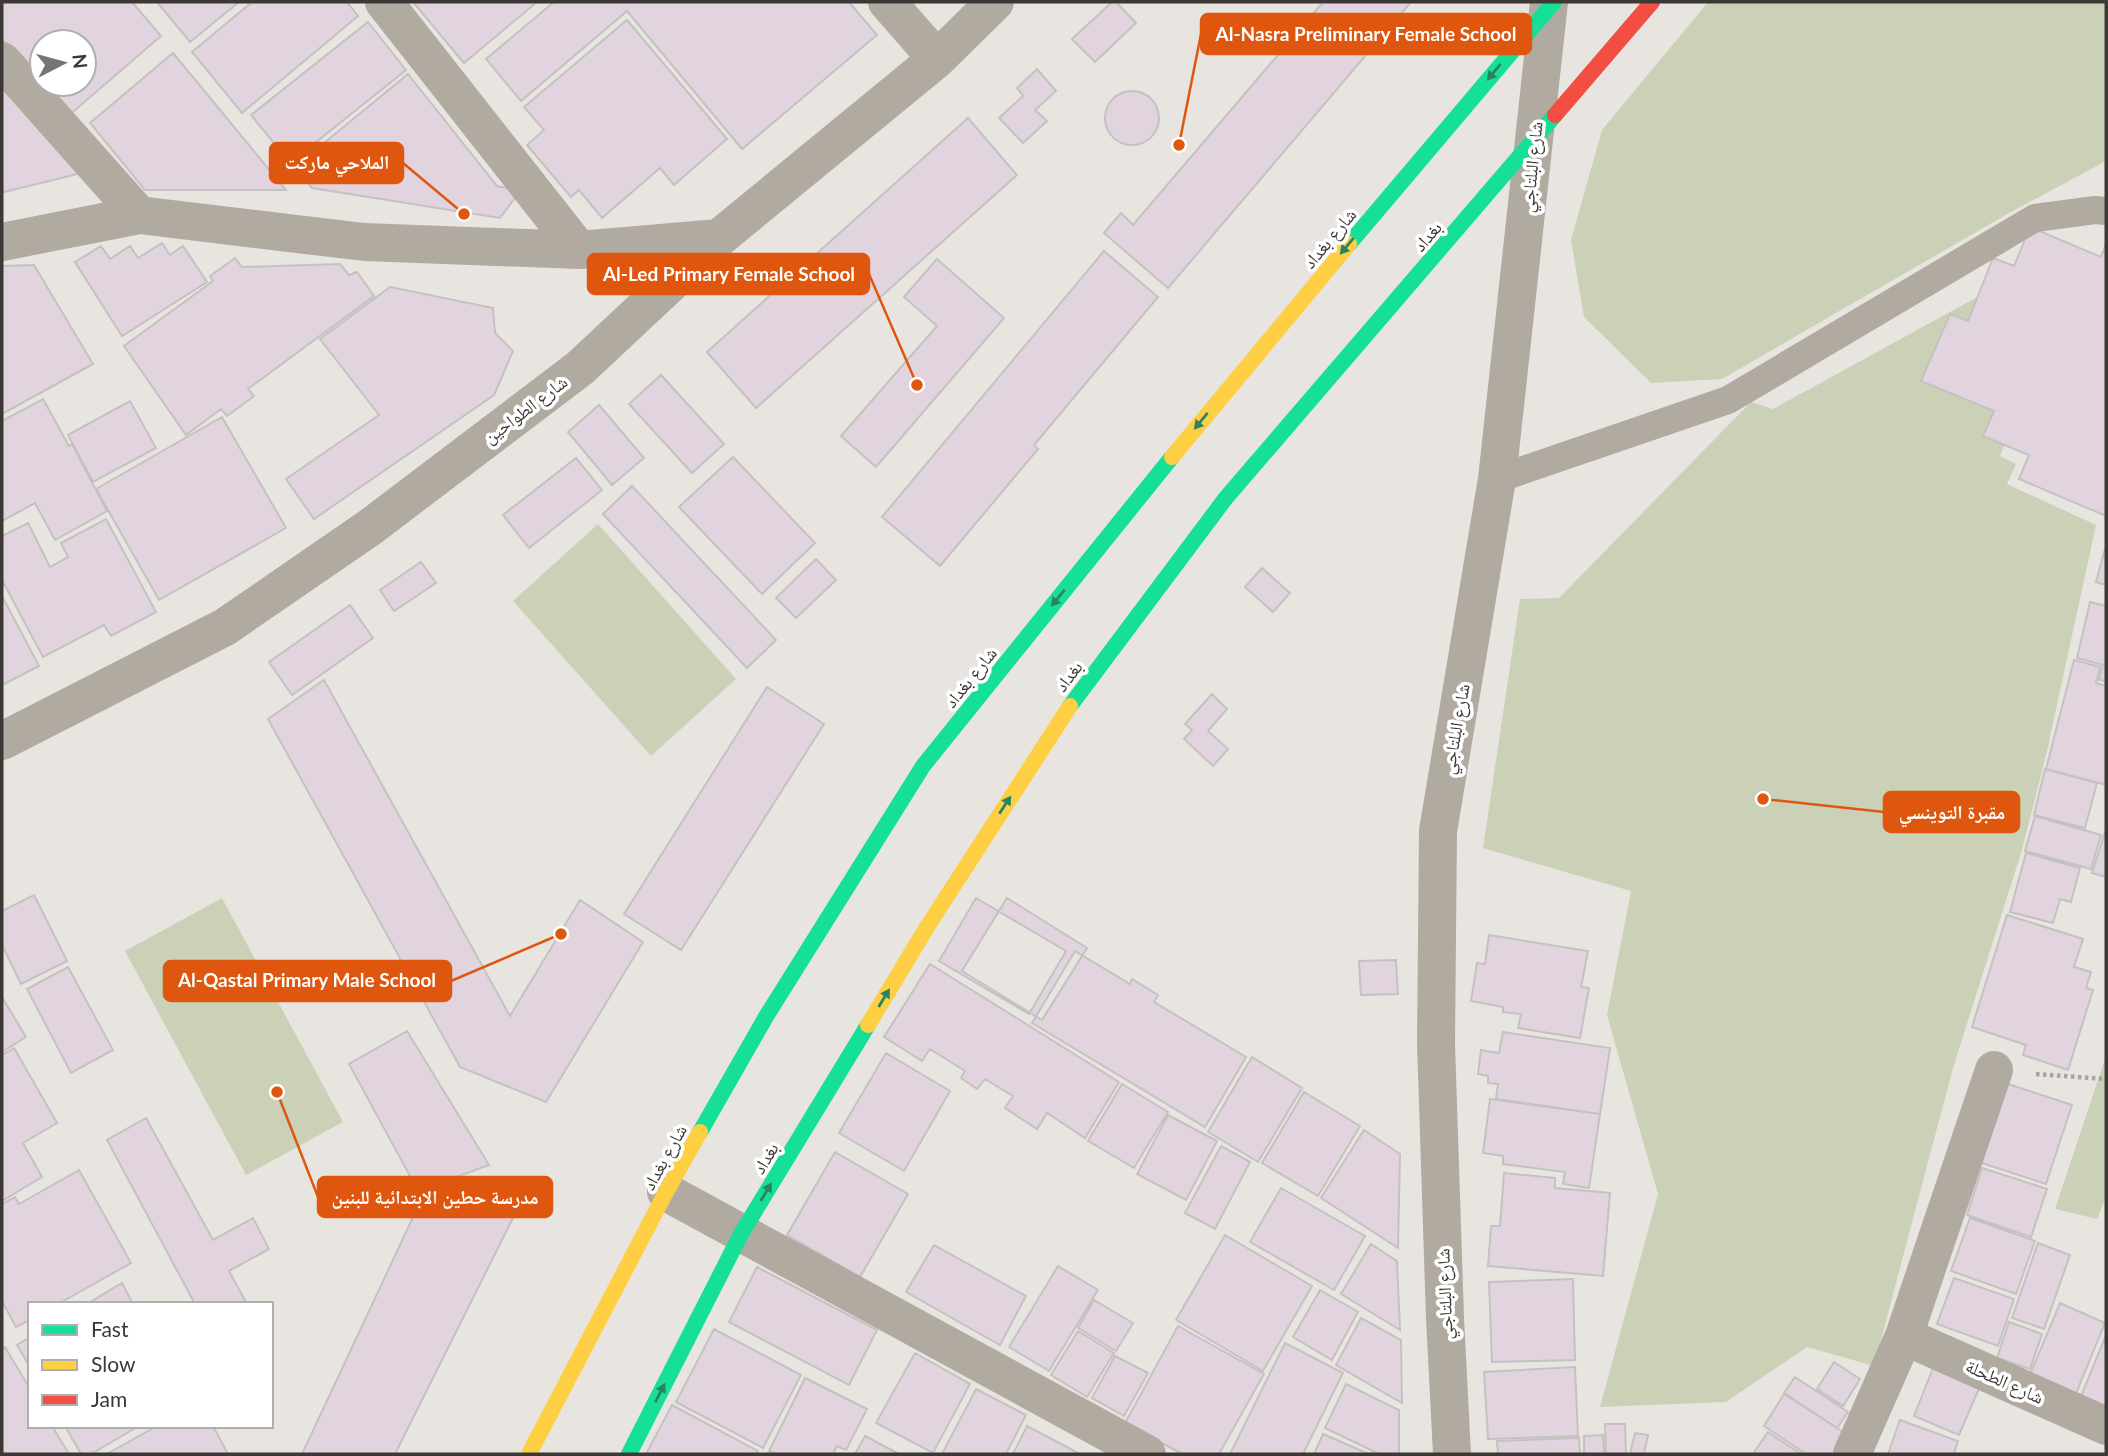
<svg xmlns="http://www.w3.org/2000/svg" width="2108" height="1456" viewBox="0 0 2108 1456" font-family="Lato,'Noto Naskh Arabic',sans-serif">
<rect width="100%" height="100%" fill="#e8e5e1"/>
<path fill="#cbd1b6" d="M 1708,2 L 2106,2 L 2106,161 L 2009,213 L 1722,379 L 1651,383 L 1584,317 L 1571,240 L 1602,130 Z
M 2001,284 L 2022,404 L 2000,456 L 2016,464 L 2007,484 L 2096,525 L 2047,751 L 2022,850 L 1953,1068 L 1874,1366 L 1807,1347 L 1726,1402 L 1600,1407 L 1658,1194 L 1607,1015 L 1631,891 L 1483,848 L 1520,599 L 1559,598 L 1751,402 L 1773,409 Z
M 598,524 L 736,679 L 651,756 L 513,601 Z
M 222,898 L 343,1122 L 246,1175 L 125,951 Z
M 2106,1056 L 2106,1197 L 2097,1219 L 2055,1209 Z"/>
<path fill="#e2d4de" stroke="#c4c1c1" stroke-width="2" fill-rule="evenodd" d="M 2,2 L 132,2 L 161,36 L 67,117 L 2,40 ZM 42,42 L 84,42 L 84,84 L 42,84 Z
M 157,2 L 239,2 L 190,42 Z
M 252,2 L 347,2 L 358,16 L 242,113 L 192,52 Z
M 413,2 L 537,2 L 464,63 Z
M 554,2 L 849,2 L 877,35 L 742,149 L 627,11 L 521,101 L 486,59 Z
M 1112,2 L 1116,2 L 1136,23 L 1095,62 L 1072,39 Z
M 1323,2 L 1411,2 L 1168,288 L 1104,233 L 1121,213 L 1133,225 Z
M 627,20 L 727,139 L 674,185 L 660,168 L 602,218 L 579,190 L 571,197 L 527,145 L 544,130 L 524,107 Z
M 368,22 L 406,70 L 290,163 L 251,115 Z
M 173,53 L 286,190 L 145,190 L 90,123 Z
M 1037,69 L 1056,91 L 1035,110 L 1047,121 L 1023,143 L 999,118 L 1023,96 L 1017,88 Z
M 408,74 L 497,186 L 520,191 L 500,218 L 312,188 L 295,167 Z
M 2,75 L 86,172 L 4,192 L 2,189 Z
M1105 118a27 27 0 1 1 54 0a27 27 0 1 1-54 0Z
M 968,118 L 1017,175 L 756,408 L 707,352 Z
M 2030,227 L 2101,257 L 2106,244 L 2106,516 L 2019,479 L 2029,455 L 1983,436 L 1994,411 L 1921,381 L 1950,314 L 1968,321 L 1993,258 L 2014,266 Z
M 162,243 L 170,255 L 183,246 L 207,282 L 122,336 L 75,262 L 101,246 L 110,259 L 130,246 L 138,258 Z
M 1104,251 L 1158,297 L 1034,445 L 1038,449 L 940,566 L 882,517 Z
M 235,258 L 242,267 L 340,264 L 349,275 L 357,272 L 374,296 L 248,389 L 254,396 L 227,416 L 221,409 L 186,435 L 124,346 L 213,281 L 210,276 Z
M 937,259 L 1004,318 L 876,467 L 841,436 L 937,326 L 904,297 Z
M 34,265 L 93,364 L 2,414 L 2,266 Z
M 390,287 L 493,308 L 495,333 L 513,351 L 494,395 L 314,519 L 286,479 L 379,415 L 320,339 Z
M 661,375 L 724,444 L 692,473 L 629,404 Z
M 43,399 L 69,446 L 72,444 L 107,511 L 55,540 L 35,503 L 2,521 L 2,421 Z
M 130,401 L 156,448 L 93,482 L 68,435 Z
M 599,405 L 644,458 L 612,485 L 568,432 Z
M 222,417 L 286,528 L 159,600 L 96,489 Z
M 733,457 L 815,543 L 762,594 L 679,507 Z
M 576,458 L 602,490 L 529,548 L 503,515 Z
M 632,486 L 776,640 L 747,668 L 603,514 Z
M 106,519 L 156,612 L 111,636 L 104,625 L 43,657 L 2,580 L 2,536 L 28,523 L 50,567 L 68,557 L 61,543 Z
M 2106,545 L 2106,585 L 2096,582 Z
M 816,559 L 836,580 L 796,618 L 776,598 Z
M 421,562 L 436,583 L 394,611 L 380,590 Z
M 1262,568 L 1290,593 L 1273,612 L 1245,587 Z
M 2,596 L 39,666 L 2,685 Z
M 2090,602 L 2106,606 L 2106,681 L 2099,680 L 2103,665 L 2077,658 Z
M 350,605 L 373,638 L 292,695 L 269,662 Z
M 2074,660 L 2100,667 L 2096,683 L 2106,686 L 2106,785 L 2046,769 Z
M 324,680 L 510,1016 L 580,900 L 643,942 L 546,1102 L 460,1067 L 268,719 Z
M 767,687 L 824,724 L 681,950 L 624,914 Z
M 1212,694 L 1227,709 L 1208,731 L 1228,749 L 1213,766 L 1184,739 L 1192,730 L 1185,724 Z
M 2045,769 L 2097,783 L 2085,828 L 2034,815 Z
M 2035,816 L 2101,835 L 2091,869 L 2025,851 Z
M 2106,829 L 2106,877 L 2092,873 Z
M 2026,853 L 2080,868 L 2071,902 L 2060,899 L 2053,923 L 2010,912 Z
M 34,895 L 67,961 L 21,984 L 2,945 L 2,911 Z
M 976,898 L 1066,951 L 1029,1014 L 939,961 Z
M 1007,898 L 1087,948 L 1042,1020 L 962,971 Z
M 2007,915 L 2083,939 L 2074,967 L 2091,972 L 2086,988 L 2093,990 L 2068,1070 L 2023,1055 L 2026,1045 L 1972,1027 Z
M 1489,935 L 1588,951 L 1581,987 L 1589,988 L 1580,1038 L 1518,1028 L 1521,1014 L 1503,1012 L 1503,1007 L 1471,1001 L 1477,963 L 1485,964 Z
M 1075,951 L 1130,984 L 1132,979 L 1158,995 L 1154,1002 L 1246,1057 L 1205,1127 L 1032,1023 Z
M 1396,960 L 1398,994 L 1361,995 L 1359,961 Z
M 930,964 L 1119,1082 L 1085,1138 L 1047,1113 L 1037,1129 L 1005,1108 L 1013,1096 L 985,1079 L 977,1089 L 961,1078 L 965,1071 L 930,1049 L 922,1061 L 884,1037 Z
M 68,967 L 113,1050 L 71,1073 L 27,989 Z
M 2,997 L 26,1037 L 2,1052 Z
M 407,1031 L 489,1165 L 448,1180 L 514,1216 L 395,1454 L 302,1454 L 422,1198 L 349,1064 Z
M 1503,1032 L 1610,1048 L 1600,1114 L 1496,1099 L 1498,1084 L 1488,1083 L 1488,1076 L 1478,1074 L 1481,1050 L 1499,1053 Z
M 14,1048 L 57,1123 L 23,1143 L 42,1177 L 2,1201 L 2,1055 Z
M 886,1053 L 950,1091 L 904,1171 L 839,1133 Z
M 1252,1057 L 1302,1088 L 1258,1162 L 1208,1132 Z
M 2005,1083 L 2072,1105 L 2046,1184 L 1979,1162 Z
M 1122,1084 L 1168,1112 L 1134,1168 L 1088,1141 Z
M 1304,1092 L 1360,1126 L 1318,1196 L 1262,1163 Z
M 1490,1099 L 1600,1114 L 1589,1188 L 1563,1184 L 1565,1172 L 1503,1164 L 1503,1156 L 1483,1153 Z
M 1168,1115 L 1217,1141 L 1186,1200 L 1137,1174 Z
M 146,1118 L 213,1240 L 253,1218 L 269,1249 L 229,1271 L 247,1304 L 195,1304 L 107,1140 Z
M 1364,1130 L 1400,1154 L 1398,1248 L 1321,1198 Z
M 1221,1146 L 1250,1162 L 1215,1229 L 1185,1213 Z
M 835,1152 L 908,1194 L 860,1277 L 787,1235 Z
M 1982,1168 L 2047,1189 L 2031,1237 L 1967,1215 Z
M 79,1170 L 131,1263 L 58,1304 L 30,1304 L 30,1320 L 16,1327 L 2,1301 L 2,1204 L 15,1197 L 19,1204 Z
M 1504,1173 L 1555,1178 L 1555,1188 L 1610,1193 L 1603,1276 L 1488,1266 L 1491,1226 L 1500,1226 Z
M 1281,1188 L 1365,1236 L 1334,1290 L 1250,1242 Z
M 1970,1218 L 2035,1241 L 2016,1294 L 1951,1271 Z
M 1225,1235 L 1312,1286 L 1263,1371 L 1176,1320 Z
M 2038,1243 L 2070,1255 L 2044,1329 L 2012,1318 Z
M 1371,1244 L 1397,1261 L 1400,1330 L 1341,1294 Z
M 934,1245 L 1026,1296 L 1000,1345 L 906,1292 Z
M 1058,1266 L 1098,1290 L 1049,1371 L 1009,1347 Z
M 757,1267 L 877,1330 L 849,1385 L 729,1322 Z
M 1954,1278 L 2014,1299 L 1998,1346 L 1937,1324 Z
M 1573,1279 L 1575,1360 L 1492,1362 L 1489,1282 Z
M 122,1283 L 133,1304 L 87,1304 Z
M 1320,1290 L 1358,1312 L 1332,1360 L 1293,1337 Z
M 1094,1300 L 1133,1323 L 1116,1351 L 1078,1328 Z
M 2060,1303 L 2105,1323 L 2075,1396 L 2029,1377 Z
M 1361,1318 L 1401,1340 L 1402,1403 L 1336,1365 Z
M 2009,1322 L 2042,1334 L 2030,1369 L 1997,1358 Z
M 1178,1326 L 1264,1374 L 1219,1454 L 1182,1454 L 1125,1423 Z
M 714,1329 L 801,1375 L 763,1448 L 676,1402 Z
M 1078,1331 L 1114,1353 L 1087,1397 L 1051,1375 Z
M 2106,1335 L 2106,1412 L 2079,1401 Z
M 30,1337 L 30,1367 L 17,1345 Z
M 1285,1343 L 1343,1373 L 1303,1454 L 1230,1454 Z
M 5,1347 L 30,1389 L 30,1426 L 52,1426 L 69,1454 L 2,1454 L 2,1349 Z
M 915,1353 L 970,1384 L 933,1453 L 876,1423 Z
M 1115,1356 L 1148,1373 L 1124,1416 L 1092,1398 Z
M 1937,1358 L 1984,1377 L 1959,1435 L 1914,1416 Z
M 1834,1362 L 1860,1379 L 1843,1406 L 1817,1389 Z
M 1575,1367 L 1578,1436 L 1488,1439 L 1484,1372 Z
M 1795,1377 L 1848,1412 L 1837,1428 L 1784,1393 Z
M 805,1378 L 867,1409 L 846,1450 L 837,1446 L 833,1454 L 776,1454 L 769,1451 Z
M 1346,1384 L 1399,1410 L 1399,1454 L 1379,1454 L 1325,1428 Z
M 976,1389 L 1026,1415 L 1006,1454 L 942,1454 Z
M 1784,1394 L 1851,1437 L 1840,1454 L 1806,1454 L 1764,1426 Z
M 672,1405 L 758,1451 L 756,1454 L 646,1454 Z
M 1900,1420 L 1958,1441 L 1954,1454 L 1888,1454 Z
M 1605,1424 L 1625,1424 L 1626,1454 L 1606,1454 Z
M 65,1426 L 139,1426 L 91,1454 L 81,1454 Z
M 157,1426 L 213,1426 L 228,1454 L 107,1454 Z
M 1027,1426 L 1080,1454 L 1013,1454 Z
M 1768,1432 L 1801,1454 L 1753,1454 Z
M 1635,1433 L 1648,1435 L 1644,1454 L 1630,1454 Z
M 1323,1434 L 1369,1454 L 1314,1454 Z
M 1603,1435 L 1604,1454 L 1584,1454 L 1584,1436 Z
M 865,1436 L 899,1454 L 855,1454 Z
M 1579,1438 L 1580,1454 L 1498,1454 L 1497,1441 Z"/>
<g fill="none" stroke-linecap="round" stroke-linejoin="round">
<path stroke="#a8a39c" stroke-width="4.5" stroke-dasharray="3.5 3.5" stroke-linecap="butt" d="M 2036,1074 L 2106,1079"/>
<path stroke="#b1aaa0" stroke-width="28" d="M 1497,479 L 1728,400 L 2035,218 L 2095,210 L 2106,211"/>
<path stroke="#b1aaa0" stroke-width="38" d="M 384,2 L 579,250
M 887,2 L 937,59
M 2,61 L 139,215
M 2,242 L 139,215 L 364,242 L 579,250 L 719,238
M 2,741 L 225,627 L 369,528 L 580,368 L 719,238 L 937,59 L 995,2
M 666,1192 L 1147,1454
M 1904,1336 L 2106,1426
M 1452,1454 L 1445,1318 L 1436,1043 L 1438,831 L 1497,479 L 1549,2
M 1852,1454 L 1904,1336 L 1994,1070"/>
<path stroke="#16e098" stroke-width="16" d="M 1349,244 L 1554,2
M 1070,706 L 1225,499 L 1555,115
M 700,1132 L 767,1015 L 923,766 L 1172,457
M 629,1454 L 741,1234 L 868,1025"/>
<path stroke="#ffcf43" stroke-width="16" d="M 1172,457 L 1349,244
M 868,1025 L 927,927 L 1070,706
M 529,1454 L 666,1192 L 700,1132"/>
<path stroke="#f24e42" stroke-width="16" d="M 1555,115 L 1652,2"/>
</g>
<defs><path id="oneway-solid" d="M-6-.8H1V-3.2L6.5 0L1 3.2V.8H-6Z" transform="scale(1.75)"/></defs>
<g fill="#2a8462">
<use href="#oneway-solid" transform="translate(1494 72) rotate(130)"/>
<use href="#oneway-solid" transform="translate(1347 246) rotate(130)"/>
<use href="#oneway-solid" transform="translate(1201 421) rotate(129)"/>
<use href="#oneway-solid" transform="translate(1058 598) rotate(129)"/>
<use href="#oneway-solid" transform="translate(1005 805) rotate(-57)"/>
<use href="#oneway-solid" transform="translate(884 998) rotate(-59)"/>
<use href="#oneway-solid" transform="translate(766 1192) rotate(-59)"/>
<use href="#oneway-solid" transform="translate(660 1393) rotate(-63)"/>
</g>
<g text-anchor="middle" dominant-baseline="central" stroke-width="7" stroke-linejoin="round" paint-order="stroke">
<g font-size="18" fill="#3b3835" stroke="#fff">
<text transform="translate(1531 167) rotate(-84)">شارع البلتاجي</text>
<text transform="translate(1427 236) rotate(-49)">بغداد</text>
<text transform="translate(1329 238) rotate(-50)">شارع بغداد</text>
<text transform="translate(525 409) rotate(-37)">شارع الطواحين</text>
<text transform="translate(1068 676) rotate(-53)">بغداد</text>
<text transform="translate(970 677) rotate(-51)">شارع بغداد</text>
<text transform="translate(1455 729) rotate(-80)">شارع البلتاجي</text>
<text transform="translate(664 1157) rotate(-61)">شارع بغداد</text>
<text transform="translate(765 1158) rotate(-59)">بغداد</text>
<text transform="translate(1444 1294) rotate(-92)">شارع البلتاجي</text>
<text transform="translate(2005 1381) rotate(24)">شارع الطحلة</text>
</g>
</g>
<path fill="none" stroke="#df570e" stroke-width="2.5" d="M1179 145L1201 34M464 214L403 163M917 385L869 274M1763 799L1884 812M561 934L451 981M277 1092L318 1197"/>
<g fill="#df570e" stroke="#fff" stroke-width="2.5">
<circle cx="1179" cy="145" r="7"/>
<circle cx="464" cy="214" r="7"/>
<circle cx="917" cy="385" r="7"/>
<circle cx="1763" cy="799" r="7"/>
<circle cx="561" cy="934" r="7"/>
<circle cx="277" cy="1092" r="7"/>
</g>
<g fill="#df570e" stroke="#df570e" stroke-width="2.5">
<rect x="1201" y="14" width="330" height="40" rx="7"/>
<rect x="270" y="143" width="133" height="40" rx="7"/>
<rect x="588" y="254" width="281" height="40" rx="7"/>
<rect x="1884" y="792" width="135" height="40" rx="7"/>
<rect x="164" y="961" width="287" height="40" rx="7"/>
<rect x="318" y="1177" width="234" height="40" rx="7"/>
</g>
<g font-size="19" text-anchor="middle" font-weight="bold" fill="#fff">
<text x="1366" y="41">Al-Nasra Preliminary Female School</text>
<text x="337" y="169">الملاحي ماركت</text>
<text x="729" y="281">Al-Led Primary Female School</text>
<text x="1952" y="819">مقبرة التوينسي</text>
<text x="307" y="987">Al-Qastal Primary Male School</text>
<text x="435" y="1204">مدرسة حطين الابتدائية للبنين</text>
</g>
<rect width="2108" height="1456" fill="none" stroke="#3b3835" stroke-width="7"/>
<rect x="28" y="1302" width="245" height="126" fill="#ffffff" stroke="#b1afae" stroke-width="2"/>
<rect x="42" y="1325" width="35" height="10" fill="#16e098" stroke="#b1afae" stroke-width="2"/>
<text x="91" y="1337" font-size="21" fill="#3b3835">Fast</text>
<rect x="42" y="1360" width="35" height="10" fill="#ffcf43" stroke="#b1afae" stroke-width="2"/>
<text x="91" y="1372" font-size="21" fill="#3b3835">Slow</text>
<rect x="42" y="1395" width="35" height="10" fill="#f24e42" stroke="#b1afae" stroke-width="2"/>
<text x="91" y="1407" font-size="21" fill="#3b3835">Jam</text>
<g transform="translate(63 63) rotate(84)"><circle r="33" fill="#ffffff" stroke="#b1afae" stroke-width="2"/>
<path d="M0-5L12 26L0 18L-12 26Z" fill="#787571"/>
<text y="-10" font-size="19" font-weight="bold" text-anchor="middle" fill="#3b3835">N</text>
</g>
</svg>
